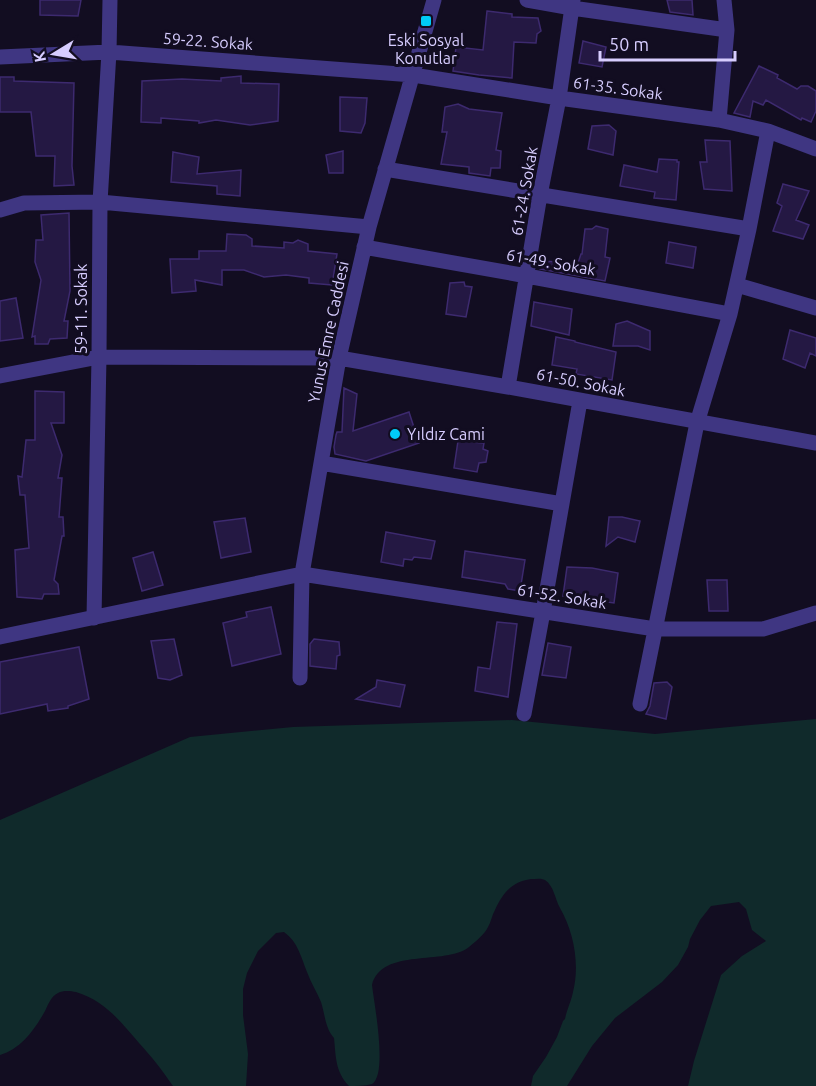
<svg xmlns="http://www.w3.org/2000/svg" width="816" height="1086" viewBox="0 0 816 1086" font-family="Ubuntu,sans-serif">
<rect width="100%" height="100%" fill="#120d21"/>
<path fill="#102a2b" d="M 816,719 L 816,1086 L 688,1086 L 694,1061 L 721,975 L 742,956 L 766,941 L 752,930 L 746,909 L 739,902 L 711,906 L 700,920 L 690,939 L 688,947 L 678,965 L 662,982 L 615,1018 L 592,1046 L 567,1086 L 531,1086 L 533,1076 L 546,1057 L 557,1037 L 563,1021 L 565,1019 C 567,1009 571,1002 573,992 C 580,965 574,932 560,908 C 555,899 554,886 545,880 C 541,878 536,879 531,879 C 512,882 503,892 495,910 C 492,915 491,922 488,927 C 484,935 476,941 469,947 C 445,966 382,947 372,985 C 374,1003 388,1074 372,1084 C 365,1086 356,1086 349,1086 C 335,1071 336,1057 334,1038 C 325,1028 325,1014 321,1002 C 317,992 311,983 307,972 C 301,957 298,942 284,932 L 276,933 L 258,951 L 247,973 L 243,989 L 243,1015 L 248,1054 L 246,1086 L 173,1086 C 162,1070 152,1057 139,1043 C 120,1021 105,1001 76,992 C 71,991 63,990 58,993 C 51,996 48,1005 45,1011 C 35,1029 21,1049 0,1055 L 0,820 L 190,737 L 293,727 L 512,720 L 655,734 Z"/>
<path fill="#241843" stroke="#3d2a6f" stroke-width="1.5" d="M 40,0 L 81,0 L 78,16 L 40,15 Z
M 667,0 L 692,0 L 693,15 L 670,12 Z
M 487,11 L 512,14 L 512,17 L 538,18 L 541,31 L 537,34 L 536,43 L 514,42 L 512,78 L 479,75 L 453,71 L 456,47 L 483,50 Z
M 583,41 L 606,47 L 602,67 L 579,63 Z
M 759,66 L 778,75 L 777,78 L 797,89 L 801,86 L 808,86 L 816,91 L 816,111 L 811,122 L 802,118 L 801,120 L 766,100 L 763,105 L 753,101 L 750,117 L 734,113 Z
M 241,76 L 241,83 L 279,84 L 278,121 L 250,125 L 216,120 L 199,123 L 199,121 L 161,118 L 161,123 L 141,122 L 142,81 L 182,79 L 221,81 L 221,78 Z
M 0,77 L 14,77 L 14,81 L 74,83 L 72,166 L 74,185 L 54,186 L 55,156 L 36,156 L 31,112 L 0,112 Z
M 340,97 L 367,98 L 365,123 L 361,133 L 340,131 Z
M 458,104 L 469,109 L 502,113 L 496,150 L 501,151 L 500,168 L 491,168 L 490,176 L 469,173 L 469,167 L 441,164 L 447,132 L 442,132 L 445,107 Z
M 609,125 L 616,131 L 613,155 L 588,149 L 592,126 Z
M 705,140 L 730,141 L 732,191 L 704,189 L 700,162 L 707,162 Z
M 343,151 L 343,173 L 329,173 L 326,155 Z
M 173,152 L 199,157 L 197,174 L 241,170 L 240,196 L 217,194 L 217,186 L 171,182 Z
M 659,159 L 677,160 L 677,162 L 679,162 L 676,200 L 654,198 L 655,192 L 620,186 L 624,165 L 657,172 Z
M 783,184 L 809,191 L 796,220 L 809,225 L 803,239 L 773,231 L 782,206 L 777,203 Z
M 69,213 L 70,291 L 64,321 L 68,321 L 67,338 L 50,339 L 48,344 L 35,344 L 35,336 L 32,337 L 41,280 L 35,262 L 36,240 L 43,240 L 41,215 Z
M 596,226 L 608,229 L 605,257 L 610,258 L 605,281 L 540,269 L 541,261 L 578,263 L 581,254 L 582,254 L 585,229 L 592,229 Z
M 227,234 L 246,235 L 252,239 L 252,246 L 284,248 L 284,242 L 293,243 L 298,240 L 308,244 L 308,251 L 337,254 L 332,285 L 309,283 L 309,278 L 286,275 L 264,277 L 244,270 L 222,270 L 222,285 L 195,280 L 196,291 L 172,293 L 170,259 L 199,259 L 199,251 L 226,251 Z
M 669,242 L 696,247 L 693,268 L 666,263 Z
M 464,282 L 465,286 L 472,287 L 466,317 L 446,314 L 450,283 Z
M 16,298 L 23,338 L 0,341 L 0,301 Z
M 534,302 L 572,309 L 569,335 L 531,326 Z
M 627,321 L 650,331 L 650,350 L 638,346 L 613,346 L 616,324 Z
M 790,330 L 816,338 L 816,356 L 810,353 L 805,368 L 783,359 Z
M 556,337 L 575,341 L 575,342 L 616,352 L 612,380 L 576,374 L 577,369 L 552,365 Z
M 344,388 L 357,394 L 353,431 L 409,412 L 419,443 L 366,461 L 335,454 L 334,447 L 336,435 L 337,432 L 342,432 Z
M 35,391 L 64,392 L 64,423 L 51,423 L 62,455 L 58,478 L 62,478 L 59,517 L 63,517 L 64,536 L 62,536 L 54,580 L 58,584 L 59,594 L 44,594 L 42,599 L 17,597 L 15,550 L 29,548 L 25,495 L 20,495 L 18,476 L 22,477 L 26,440 L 35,440 Z
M 458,441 L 484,443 L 483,449 L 488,451 L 486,462 L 479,463 L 477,472 L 454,468 Z
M 609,517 L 622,517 L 640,521 L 635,542 L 618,537 L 606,546 Z
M 245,518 L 251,552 L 221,558 L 214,522 Z
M 386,532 L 435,541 L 431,559 L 414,557 L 412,560 L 404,559 L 403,566 L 381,562 Z
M 465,551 L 525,560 L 520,591 L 508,589 L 505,584 L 462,577 Z
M 153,552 L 163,585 L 142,591 L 133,558 Z
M 567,567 L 592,568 L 618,573 L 614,603 L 563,596 Z
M 707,580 L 727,580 L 728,611 L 709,611 Z
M 271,607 L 281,654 L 232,666 L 223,623 L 247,617 L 246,612 Z
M 497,622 L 517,624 L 508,697 L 475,691 L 478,667 L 490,669 Z
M 174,639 L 182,675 L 170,680 L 158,678 L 151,641 Z
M 314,639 L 339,642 L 340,655 L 337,656 L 336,669 L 310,666 L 310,644 Z
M 548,643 L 571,647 L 566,678 L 542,675 Z
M 79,647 L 89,699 L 68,706 L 68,708 L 48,711 L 47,704 L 0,714 L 0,662 Z
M 377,680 L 405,685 L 400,707 L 356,699 L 376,687 Z
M 667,682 L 672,687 L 666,719 L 646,714 L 650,706 L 654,683 Z"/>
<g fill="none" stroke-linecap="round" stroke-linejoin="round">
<path stroke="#3f3682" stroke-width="15" d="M 527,0 L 572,8 L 727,30
M 0,57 L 109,52 L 413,75 L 559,98 L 719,120 L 768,131 L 816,149
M 719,120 L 727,30 L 724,0
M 385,169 L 749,229
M 0,210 L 24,203 L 100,202 L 369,227
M 364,247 L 527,276 L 730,314
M 737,285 L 816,308
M 0,376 L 99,357 L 339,358 L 508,387 L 816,443
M 508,387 L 540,195 L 559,98 L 573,0
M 321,463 L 562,504
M 94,618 L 99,357 L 100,202 L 109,52 L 110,0
M 0,637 L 302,574 L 655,629 L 763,629 L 816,613
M 300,678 L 302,574 L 339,358 L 369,227 L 434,0
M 640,704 L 697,423 L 730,314 L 749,229 L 768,131
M 524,714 L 543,612 L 580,401"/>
</g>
<g fill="#00cbf8" stroke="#120d21" stroke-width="2">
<rect x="420" y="15" width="12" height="12" rx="3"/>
<circle cx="395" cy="434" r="6"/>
</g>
<g text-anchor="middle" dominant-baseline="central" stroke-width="6" stroke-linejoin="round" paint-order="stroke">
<g font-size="16" fill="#d7cdff" stroke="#120d21">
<text x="426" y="40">Eski Sosyal<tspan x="426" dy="18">Konutlar</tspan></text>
<text x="407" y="434" text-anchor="start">Yıldız Cami</text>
</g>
<g font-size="16" fill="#d7cdff" stroke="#120d21">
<text transform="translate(208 41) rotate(4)">59-22. Sokak</text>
<text transform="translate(618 88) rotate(8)">61-35. Sokak</text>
<text transform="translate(524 191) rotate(-80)">61-24. Sokak</text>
<text transform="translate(551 262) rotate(10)">61-49. Sokak</text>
<text transform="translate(81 309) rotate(-90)">59-11. Sokak</text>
<text transform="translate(328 332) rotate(-78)">Yunus Emre Caddesi</text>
<text transform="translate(581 382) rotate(11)">61-50. Sokak</text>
<text transform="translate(562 596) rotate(9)">61-52. Sokak</text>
</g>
</g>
<g transform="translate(54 54) rotate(259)" stroke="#120d21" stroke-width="4.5" paint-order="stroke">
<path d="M0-4.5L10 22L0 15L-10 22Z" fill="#d7cdff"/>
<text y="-9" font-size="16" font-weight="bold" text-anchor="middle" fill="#d7cdff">K</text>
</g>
<path d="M600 51v9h135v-9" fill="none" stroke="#d7cdff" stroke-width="3"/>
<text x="609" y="51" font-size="18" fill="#d7cdff" stroke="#120d21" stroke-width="4.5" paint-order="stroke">50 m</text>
</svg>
